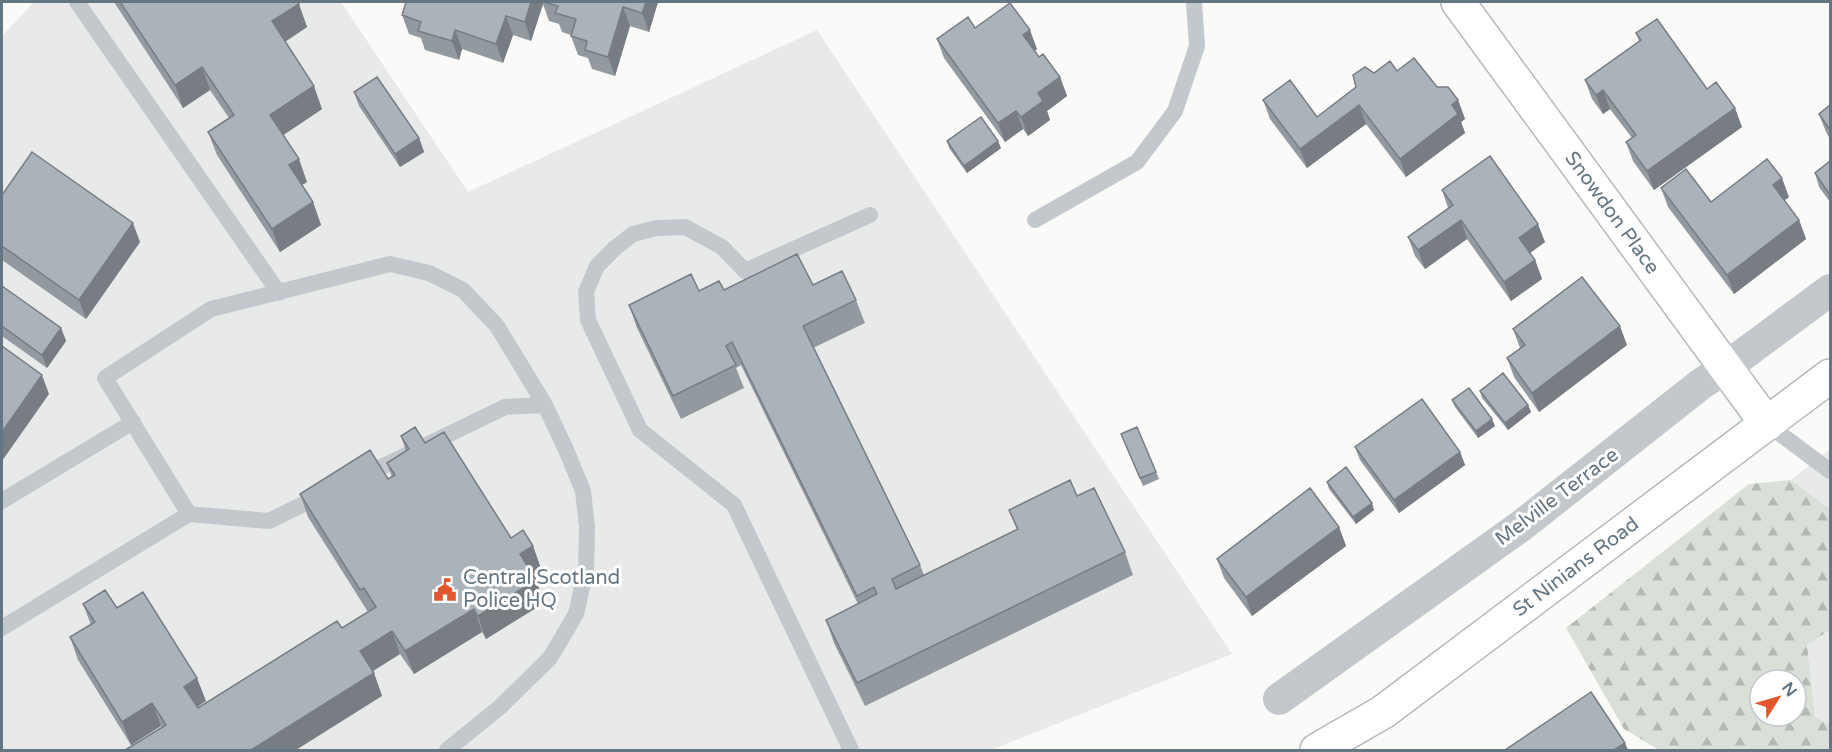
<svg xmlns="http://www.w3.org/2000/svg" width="1832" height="752" viewBox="0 0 1832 752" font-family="'Varela Round',sans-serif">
<defs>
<pattern id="forest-firs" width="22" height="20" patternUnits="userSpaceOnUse" patternTransform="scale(1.5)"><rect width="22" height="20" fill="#dadfd7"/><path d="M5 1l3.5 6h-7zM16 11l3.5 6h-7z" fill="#b4b9b4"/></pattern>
</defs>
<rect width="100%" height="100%" fill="#fafaf8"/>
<path fill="#e8e9e9" d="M 34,2 L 341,2 L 468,192 L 817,30 L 1232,654 L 991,750 L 2,750 L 2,36 Z
M 1830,449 L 1830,509 L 1791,480 Z
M 1830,630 L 1830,725 L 1815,717 L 1807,645 Z"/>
<path fill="url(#forest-firs)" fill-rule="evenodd" d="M 1791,480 L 1830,509 L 1830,630 L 1807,645 L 1815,717 L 1830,725 L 1830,750 L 1659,750 L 1624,729 L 1566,628 L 1749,484 ZM 1760,680 L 1796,680 L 1796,716 L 1760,716 Z"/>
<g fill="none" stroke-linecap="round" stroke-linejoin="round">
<g stroke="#b3babf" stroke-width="36">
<path id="secondary" d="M 1458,2 L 1767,424
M 1317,750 L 1383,712 L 1830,376"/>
</g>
<path stroke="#c3c8cc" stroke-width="16" d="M 77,2 L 279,293
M 1035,220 L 1137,162 L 1175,111 L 1197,46 L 1194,2
M 1767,424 L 1830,471
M 361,477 L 505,407 L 545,405
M 2,501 L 133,422
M 189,514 L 105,378 L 211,309 L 390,264 L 429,273 L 463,290 L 497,326 L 545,405 L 567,452 L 583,491 L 587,527 L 586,570 L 576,614 L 550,658 L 500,707 L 447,750
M 2,628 L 189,514 L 269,521 L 324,494
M 851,750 L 734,505 L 640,430 L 588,320 L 586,292 L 597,266 L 615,248 L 633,234 L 657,228 L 685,227 L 722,247 L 745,271 L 870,215"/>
<path stroke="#c3c8cc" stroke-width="32" d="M 1279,699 L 1521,526 L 1701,384 L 1725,368 L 1830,290"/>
<use href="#secondary" stroke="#fff" stroke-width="33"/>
</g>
<path fill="#929a9f" d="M 114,2 L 297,2 L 307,27 L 285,42 L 322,109 L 283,135 L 307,182 L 302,185 L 313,202 L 321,225 L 280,252 L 217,155 L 208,132 L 229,118 L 210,90 L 183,108 Z
M 406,2 L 658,2 L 649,32 L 630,26 L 615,76 L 592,69 L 588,58 L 578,55 L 571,36 L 571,35 L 562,32 L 559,24 L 549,21 L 543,4 L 531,41 L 513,35 L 503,63 L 462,49 L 459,60 L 425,50 L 421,38 L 409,34 L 402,15 Z
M 975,28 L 1037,49 L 1035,51 L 1039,57 L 1060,77 L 1067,96 L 1047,111 L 1050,120 L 1028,136 L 1023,129 L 1005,142 L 944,58 L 937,39 Z
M 1636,33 L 1707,89 L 1742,127 L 1654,190 L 1633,161 L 1626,142 L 1632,138 L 1610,109 L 1603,114 L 1592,99 L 1585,80 L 1639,41 Z
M 1397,71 L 1437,87 L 1458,100 L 1465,119 L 1461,122 L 1465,133 L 1406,177 L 1366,124 L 1307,168 L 1270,119 L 1263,100 L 1317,117 L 1374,73 Z
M 354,92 L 419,138 L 424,152 L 400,167 L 359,106 Z
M 1830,105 L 1830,139 L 1826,132 L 1819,114 Z
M 947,141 L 1001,148 L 967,173 L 949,148 Z
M 1830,161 L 1830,202 L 1819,187 L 1815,173 Z
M 1661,188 L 1711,202 L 1789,197 L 1784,201 L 1799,220 L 1806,239 L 1734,294 L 1668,207 Z
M 1442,190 L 1545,242 L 1530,253 L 1535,260 L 1542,279 L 1511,301 L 1467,239 L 1425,269 L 1415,256 L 1408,237 L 1448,208 Z
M 2,195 L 140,242 L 86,319 L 2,260 Z
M 813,285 L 856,300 L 865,323 L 813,348 L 920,565 L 924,575 L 1017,530 L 1009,510 L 1077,496 L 1125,552 L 1133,575 L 865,706 L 834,643 L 826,620 L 858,604 L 741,365 L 736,368 L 744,388 L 681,419 L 637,328 L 629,305 L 699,291 Z
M 2,286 L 61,328 L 66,341 L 47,368 L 2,336 Z
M 1513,329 L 1627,345 L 1539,412 L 1514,377 L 1507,358 L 1520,348 Z
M 1480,391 L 1528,405 L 1531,412 L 1508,430 L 1482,398 Z
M 1452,400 L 1495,426 L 1478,438 L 1455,407 Z
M 401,436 L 425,443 L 511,538 L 533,546 L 541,569 L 533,575 L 536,580 L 544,603 L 486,639 L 482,632 L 414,674 L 400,654 L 373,671 L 382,696 L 162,727 L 161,726 L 131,745 L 78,660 L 70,637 L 91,625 L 83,604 L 117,608 L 206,701 L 197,707 L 198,708 L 342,628 L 368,612 L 308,517 L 300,494 L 388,479 L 392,477 L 387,463 L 406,451 Z
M 1124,441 L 1156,472 L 1159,479 L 1143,486 Z
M 1355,447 L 1460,452 L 1465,465 L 1399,513 L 1360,460 Z
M 1327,482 L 1374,510 L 1356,524 L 1329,489 Z
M 1339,527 L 1346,546 L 1252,616 L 1224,578 L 1217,559 Z"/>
<path fill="#777d82" d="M 531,2 L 544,2 L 543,2 L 543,4 L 531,41 L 525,22 Z
M 646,2 L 658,2 L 649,32 L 642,13 Z
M 299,4 L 307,27 L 280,45 L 272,21 Z
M 623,7 L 630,26 L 615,76 L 608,57 Z
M 506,16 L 513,35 L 503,63 L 496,44 Z
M 455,30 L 462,49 L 459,60 L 452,41 Z
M 1030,30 L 1037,49 L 1030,54 L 1023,35 Z
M 202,67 L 210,90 L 183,108 L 175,85 Z
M 1060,77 L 1067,96 L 1047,111 L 1050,120 L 1028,136 L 1021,117 L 1038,93 Z
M 314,86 L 322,109 L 279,138 L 270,115 Z
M 1603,90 L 1610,109 L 1603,114 L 1596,95 Z
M 1458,100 L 1465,119 L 1461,122 L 1465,133 L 1406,177 L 1400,159 L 1452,105 Z
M 1359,105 L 1366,124 L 1307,168 L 1300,149 Z
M 1735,108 L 1742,127 L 1654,190 L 1647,171 Z
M 1016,111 L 1023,129 L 1005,142 L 998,123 Z
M 419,138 L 424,152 L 400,167 L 395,154 Z
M 998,141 L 1001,148 L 967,173 L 964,166 Z
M 299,159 L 307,182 L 297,188 L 289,165 Z
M 1782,178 L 1789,197 L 1779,204 L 1773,185 Z
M 313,202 L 321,225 L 280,252 L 272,229 Z
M 1461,220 L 1467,239 L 1425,269 L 1418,250 Z
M 1799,220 L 1806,239 L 1734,294 L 1727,275 Z
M 133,223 L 140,242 L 86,319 L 79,300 Z
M 1538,224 L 1545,242 L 1526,256 L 1519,238 Z
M 1535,260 L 1542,279 L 1511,301 L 1504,282 Z
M 1620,326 L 1627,345 L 1539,412 L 1532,393 Z
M 61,328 L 66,341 L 47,368 L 42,355 Z
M 42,375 L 49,394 L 2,461 L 2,432 Z
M 1528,405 L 1531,412 L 1508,430 L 1505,423 Z
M 1492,419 L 1495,426 L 1478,438 L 1476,431 Z
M 1460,452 L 1465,465 L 1399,513 L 1394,500 Z
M 1372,503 L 1374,510 L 1356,524 L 1353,517 Z
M 1339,527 L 1346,546 L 1252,616 L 1246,597 Z
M 533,546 L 541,569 L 528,577 L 520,554 Z
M 536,580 L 544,603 L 486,639 L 478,616 Z
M 474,609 L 482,632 L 414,674 L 405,651 Z
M 392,631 L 400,654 L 368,674 L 360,651 Z
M 374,673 L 382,696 L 296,750 L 251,750 Z
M 197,678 L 206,701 L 192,710 L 184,687 Z
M 152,703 L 161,726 L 131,745 L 122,722 Z
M 1625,743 L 1628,750 L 1614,750 Z"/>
<path fill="#aab3b9" stroke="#777d82" stroke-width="1.5" d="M 120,2 L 297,2 L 299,4 L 272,21 L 314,86 L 270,115 L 299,159 L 289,165 L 313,202 L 272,229 L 208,132 L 234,115 L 202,67 L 175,85 Z
M 406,2 L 531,2 L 525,22 L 506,16 L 496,44 L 455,30 L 452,41 L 418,31 L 421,22 L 402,15 Z
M 543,2 L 646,2 L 642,13 L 623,7 L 608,57 L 585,50 L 587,41 L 571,36 L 576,19 L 555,13 L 558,6 Z
M 1010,3 L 1030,30 L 1023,35 L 1039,57 L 1043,54 L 1060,77 L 1038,93 L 1043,101 L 1021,117 L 1016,111 L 998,123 L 937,39 L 968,17 L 975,28 Z
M 1657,19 L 1707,89 L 1716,82 L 1735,108 L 1647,171 L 1626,142 L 1636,135 L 1603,90 L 1596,95 L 1585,80 L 1641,40 L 1636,33 Z
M 1414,58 L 1437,87 L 1448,87 L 1458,100 L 1452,105 L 1458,114 L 1400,159 L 1359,105 L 1300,149 L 1263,100 L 1290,80 L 1317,117 L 1356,87 L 1353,75 L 1365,67 L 1374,73 L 1390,61 L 1397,71 Z
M 377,77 L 419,138 L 395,154 L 354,92 Z
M 1830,105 L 1830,130 L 1819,114 Z
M 981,117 L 998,141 L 964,166 L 947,141 Z
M 32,152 L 133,223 L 79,300 L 2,246 L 2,195 Z
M 1490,156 L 1538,224 L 1519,238 L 1535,260 L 1504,282 L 1461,220 L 1418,250 L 1408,237 L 1453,205 L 1442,190 Z
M 1767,159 L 1782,178 L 1773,185 L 1799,220 L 1727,275 L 1661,188 L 1686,169 L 1711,202 Z
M 1830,161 L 1830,195 L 1815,173 Z
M 797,254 L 813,285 L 842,271 L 856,300 L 803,326 L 920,565 L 892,579 L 896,589 L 1018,529 L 1009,510 L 1070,480 L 1077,496 L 1094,488 L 1125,552 L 857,683 L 826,620 L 877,594 L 874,587 L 857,596 L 732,342 L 726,346 L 736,365 L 673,396 L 629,305 L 691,274 L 699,291 L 719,281 L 724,290 Z
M 1582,277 L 1620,326 L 1532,393 L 1507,358 L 1525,345 L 1513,329 Z
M 2,286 L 61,328 L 42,355 L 2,326 Z
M 2,346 L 42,375 L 2,432 Z
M 1503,373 L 1528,405 L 1505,423 L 1480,391 Z
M 1469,388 L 1492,419 L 1476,431 L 1452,400 Z
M 1422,399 L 1460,452 L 1394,500 L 1355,447 Z
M 415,427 L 425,443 L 444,432 L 511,538 L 523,530 L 533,546 L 520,554 L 536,580 L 478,616 L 474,609 L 405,651 L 392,631 L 360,651 L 374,673 L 251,750 L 125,750 L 166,725 L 152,703 L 122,722 L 70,637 L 95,622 L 83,604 L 105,590 L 117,608 L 143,592 L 197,678 L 184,687 L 198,708 L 337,621 L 342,628 L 376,607 L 364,588 L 360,590 L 300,494 L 370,450 L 388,479 L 395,475 L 387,463 L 409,449 L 401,436 Z
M 1137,427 L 1156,472 L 1140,478 L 1121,434 Z
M 1346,467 L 1372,503 L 1353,517 L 1327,482 Z
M 1310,488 L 1339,527 L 1246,597 L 1217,559 Z
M 1591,692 L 1625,743 L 1614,750 L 1505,750 Z"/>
<defs>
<g id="civic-bare" transform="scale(1.8)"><path d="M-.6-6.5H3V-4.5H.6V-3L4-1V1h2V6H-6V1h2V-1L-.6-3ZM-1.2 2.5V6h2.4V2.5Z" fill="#e4572e" stroke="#fff" stroke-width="2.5" paint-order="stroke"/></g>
</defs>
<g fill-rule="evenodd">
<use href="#civic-bare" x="445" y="590"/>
</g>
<g text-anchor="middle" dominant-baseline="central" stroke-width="6" stroke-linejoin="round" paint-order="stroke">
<g font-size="20" fill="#657683" stroke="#fff">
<text transform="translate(1612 213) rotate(54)">Snowdon Place</text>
<text transform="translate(1557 497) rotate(-37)">Melville Terrace</text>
<text transform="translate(1576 567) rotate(-37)">St Ninians Road</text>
</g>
<g font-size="20" fill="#657683" stroke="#fff" text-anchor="start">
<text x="463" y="578">Central Scotland<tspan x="463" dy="23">Police HQ</tspan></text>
</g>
</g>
<rect width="1832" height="752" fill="none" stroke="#657683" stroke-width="6"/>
<g transform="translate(1778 698) rotate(53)"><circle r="28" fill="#ffffff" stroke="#c1c8cd" stroke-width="1.5"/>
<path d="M0-4.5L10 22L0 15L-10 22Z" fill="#e4572e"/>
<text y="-9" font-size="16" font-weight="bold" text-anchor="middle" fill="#657683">N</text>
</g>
</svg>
